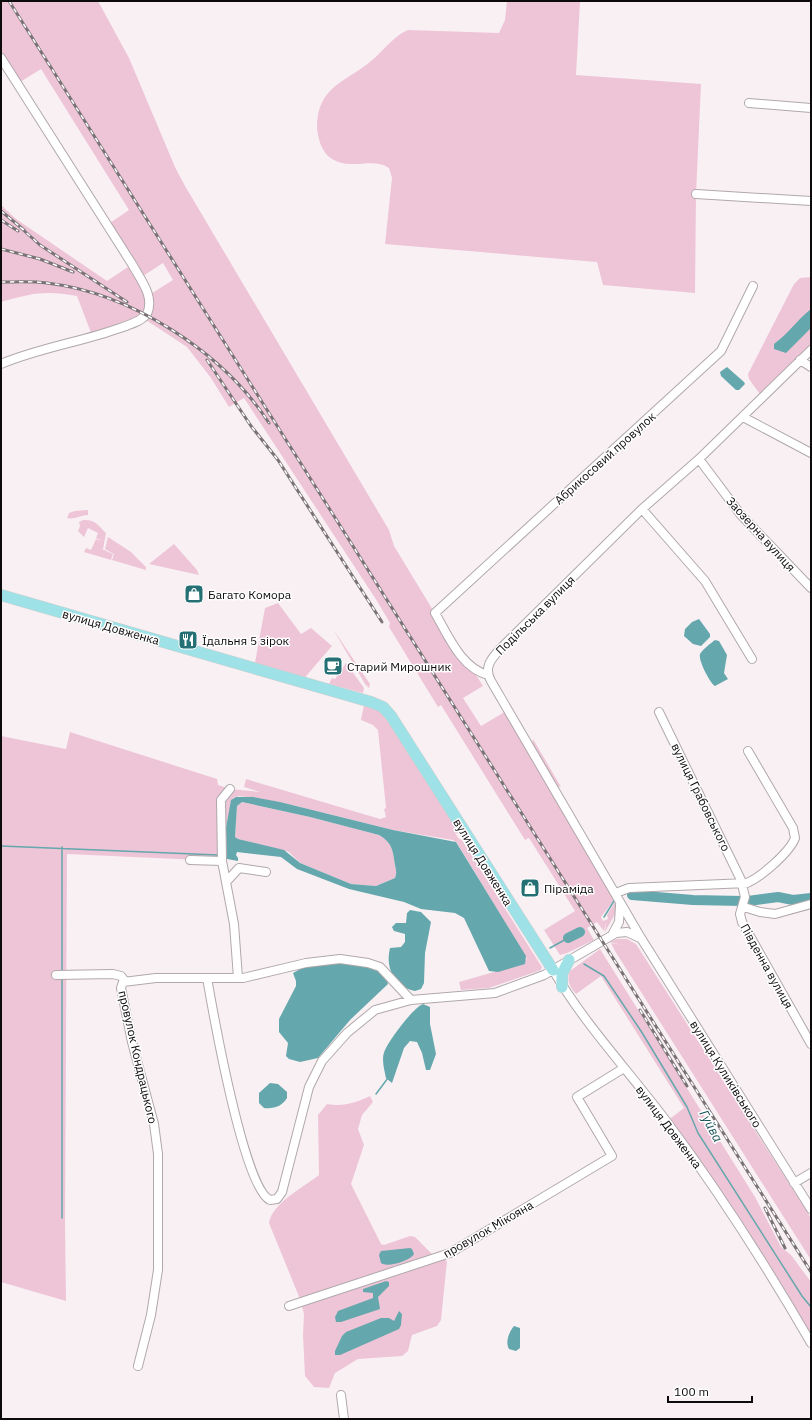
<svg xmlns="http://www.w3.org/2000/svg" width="812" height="1420" viewBox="0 0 812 1420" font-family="'IBM Plex Sans',sans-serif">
<rect width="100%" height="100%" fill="#f9f0f3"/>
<path fill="#eec5d7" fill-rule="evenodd" d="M 1,1 L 98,1 L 129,58 L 175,167 L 185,186 L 389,530 L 394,546 L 456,648 L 471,667 L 483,686 L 463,698 L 481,726 L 508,710 L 616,893 L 614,900 L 601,917 L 603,921 L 608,919 L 607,915 L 615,902 L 615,914 L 605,932 L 606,923 L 604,931 L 597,922 L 587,928 L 594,940 L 567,953 L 560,955 L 544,930 L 575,911 L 529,838 L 525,840 L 441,705 L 438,707 L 389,627 L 390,623 L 377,601 L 244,398 L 229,407 L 211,378 L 187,347 L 143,318 L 93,338 L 77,296 C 46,290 31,293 1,302 L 1,205 L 16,219 L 107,281 L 131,265 L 107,225 L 129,210 L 41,69 L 17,84 L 1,58 ZM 163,263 L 173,280 L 149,295 L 140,278 Z
M 507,1 L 580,2 L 576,75 L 701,84 L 696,194 L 695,293 L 603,285 L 597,262 L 385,244 L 392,178 L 389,168 C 371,156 348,173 328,156 C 321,149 318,138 317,128 C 317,86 345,83 371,61 C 383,52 394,35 408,30 L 499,33 L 505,20 Z
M 811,277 L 811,350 L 762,397 L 749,379 L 748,374 L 794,284 L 800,278 Z
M 88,510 L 88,515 C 81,515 74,520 67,518 L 69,513 L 75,511 Z
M 83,520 C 95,519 98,525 106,533 L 103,549 L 100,548 L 113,554 L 111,560 L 84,552 L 86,548 L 91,550 L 96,539 L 103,541 L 96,538 L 98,533 L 88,528 L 84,537 L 78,531 L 80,526 L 79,522 Z
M 108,537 L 131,552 L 146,567 L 146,570 L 112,560 L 114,554 L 105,549 Z
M 174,544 L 197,570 L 199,575 L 149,564 Z
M 278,603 L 301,634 L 311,628 L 332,646 L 301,682 L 254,668 L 265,608 Z
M 333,629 L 370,684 L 369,688 L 365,684 Z
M 346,663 L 364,688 L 363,693 L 329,684 L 332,678 L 335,679 Z
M 365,700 L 377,704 L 465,835 L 455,833 L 459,839 L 462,840 L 538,961 L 542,967 L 541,970 L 489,988 L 461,990 L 459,982 L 494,972 L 527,959 L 457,843 L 453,840 L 393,830 L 280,802 L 239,796 L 233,798 L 226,828 L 227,858 L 222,861 L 67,854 L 65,1224 L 66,1301 L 1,1282 L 1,736 L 66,749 L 70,732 L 217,779 L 218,785 L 230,789 L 260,792 L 244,787 L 246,779 L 380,819 L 386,817 L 384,809 L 386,808 L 378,730 L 373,725 L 361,720 Z
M 533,739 L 561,787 L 557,786 L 532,745 Z
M 242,802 L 310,817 L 379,835 C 393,843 393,852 395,865 C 396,871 397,872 395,878 L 376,886 L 351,884 L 300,863 L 289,852 L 238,839 L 235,837 L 237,806 Z
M 617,939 L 627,939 L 636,944 L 811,1218 L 811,1260 L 615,951 L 611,943 L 622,945 L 610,942 Z
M 600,949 L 755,1197 L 781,1247 L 791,1255 L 811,1282 L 811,1343 L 667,1121 L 684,1108 L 601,976 L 576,994 C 570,987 566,981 570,971 Z
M 370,1096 L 373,1102 L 362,1115 L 358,1129 L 364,1145 L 351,1184 L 381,1244 L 384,1245 L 410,1236 L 415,1237 L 434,1256 L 447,1261 L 441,1320 L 437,1326 L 412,1335 L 408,1351 L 402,1356 L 358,1359 L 335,1373 L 329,1388 L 314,1387 L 305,1376 L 303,1335 L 304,1314 L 300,1299 L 269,1223 C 272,1203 304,1187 319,1175 L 318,1115 L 327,1104 C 343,1107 355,1103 370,1096 Z"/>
<path fill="#64a7ad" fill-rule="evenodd" d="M 811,309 L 811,328 L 786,353 L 774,349 L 774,344 C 789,333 797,320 811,309 Z
M 727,367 L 744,382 L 745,384 L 739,390 L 736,390 L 721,376 L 720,372 Z
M 699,619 L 710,634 L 710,637 L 701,646 L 693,644 L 684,636 L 685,629 L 692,622 Z
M 715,640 L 719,641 L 727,655 L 724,673 L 728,679 L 715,686 C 710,683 698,660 700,654 C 703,649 710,644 715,640 Z
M 236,797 L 253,797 L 280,802 L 393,830 L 456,842 L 526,956 L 525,964 L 498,972 L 489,971 L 464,918 L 455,913 L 421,909 L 404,902 L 349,889 L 297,869 L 281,857 L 237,852 L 236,855 L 238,858 L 238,861 L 227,859 L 226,828 L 231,800 ZM 242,802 L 310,817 L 379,835 C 393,843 393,852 395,865 C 396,871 397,872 395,878 L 376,886 L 351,884 L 300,863 L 284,850 L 238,839 L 235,837 L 237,806 Z
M 410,910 L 421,912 L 431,922 L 425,953 L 424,983 L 421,989 L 415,991 C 394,987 385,967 390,948 L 401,947 L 405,942 L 405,934 L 394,931 L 392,927 L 396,923 L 406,923 L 407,913 Z
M 330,963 C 346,963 384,961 388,984 L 350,1020 L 318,1058 L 300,1062 L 289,1059 L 286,1056 L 288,1043 L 279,1032 L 279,1019 L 296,986 L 296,981 L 293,973 L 304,967 Z
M 423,1004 L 430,1007 L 430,1024 L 436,1054 L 430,1070 L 426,1070 L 422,1053 L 417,1042 L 410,1041 L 404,1048 L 392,1083 L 386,1078 C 384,1069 381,1058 385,1050 C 390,1039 413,1008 423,1004 Z
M 270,1083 L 278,1084 L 287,1092 L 287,1098 C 282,1106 275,1109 264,1108 L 259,1103 L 259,1093 Z
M 410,1248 L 412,1249 L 414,1254 C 410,1261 387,1268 381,1263 L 379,1255 L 381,1251 Z
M 386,1281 L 389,1282 L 389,1286 L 378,1297 L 380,1309 L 341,1322 L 336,1322 L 335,1317 L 338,1311 L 373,1298 L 373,1293 L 363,1292 L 363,1289 Z
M 399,1311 L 402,1314 L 401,1325 L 399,1329 L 340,1355 L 335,1355 L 335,1351 L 342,1336 L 346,1332 L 381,1318 L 389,1318 L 394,1321 Z
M 514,1326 L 520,1328 L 520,1348 L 516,1351 L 509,1349 C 505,1342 509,1332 514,1326 Z"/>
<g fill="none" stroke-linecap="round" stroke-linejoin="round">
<path stroke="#64a7ad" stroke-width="1.5" d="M 1,846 L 218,855
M 604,917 L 614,901
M 550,948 L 568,938
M 584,964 L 604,976 L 641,1031 L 687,1107 L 698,1133 L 802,1296 L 811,1307
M 62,972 L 62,847
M 376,1094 L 388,1078
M 62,1218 L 62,977"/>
<path stroke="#64a7ad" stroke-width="10" d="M 632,895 L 693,900 L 742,901
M 748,901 L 778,897 L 793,900 L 811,898
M 568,938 L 580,932"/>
<g stroke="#b0a8ab" stroke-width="10">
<path id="minor" d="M 1,58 L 132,264 C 140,279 155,296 147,314 C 140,322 129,325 120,328 C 81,342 39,348 1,364
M 749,103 L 811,108
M 696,194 L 811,201
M 811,350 L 699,459 L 642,509 L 501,648 C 492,658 483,667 491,681 L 641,938 L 811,1209
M 800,360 L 811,367
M 743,417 L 811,453
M 699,459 L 741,515 L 811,588
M 642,509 L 705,581 L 752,659
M 488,675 C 461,668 448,635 435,613 L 721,351 L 753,286
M 659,712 L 741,880 L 745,897 L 740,914 L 742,922 L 811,1044
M 230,789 L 221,800 L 222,861 L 234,924 L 238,978
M 190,860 L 222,861
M 227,881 L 239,868 L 266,872
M 616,893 L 629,888 L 747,883 C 761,877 790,852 795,838 L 793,828 L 748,751
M 744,907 L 760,912 L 775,914 L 811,904
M 612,935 L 619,922 L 620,905
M 553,970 C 585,1025 629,1071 667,1122 C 720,1193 767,1267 811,1343
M 56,975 L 113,974 L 121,976 L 125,981
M 207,978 C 213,1012 244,1189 270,1200 L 277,1199 L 282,1192 L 309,1087 L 322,1061 L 347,1033 L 375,1010 L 411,1000
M 794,1183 L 811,1173
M 289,1306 L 450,1253 L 612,1156 L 577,1097 L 624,1068
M 138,1366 L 151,1315 L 158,1270 L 158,1154 L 154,1124 L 132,1042 L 121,988 L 123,982 L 156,978 L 243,978 L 306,963 L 340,959 L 368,963 L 380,967 L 411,1000 L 495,993 L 544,975 L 616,933 L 627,932 L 640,938
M 341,1395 L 344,1419"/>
</g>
<g stroke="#cfcece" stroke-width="12">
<path id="major" d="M 1,595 L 371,702 L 383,707 L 391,716 L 553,970
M 562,987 L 562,974 L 569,960"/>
</g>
<use href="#minor" stroke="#fff" stroke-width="8"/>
<use href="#major" stroke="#9ee1e6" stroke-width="11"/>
<g stroke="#797376" stroke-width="3">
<path id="rail" d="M 9,1 L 811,1272
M 1,211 L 24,230
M 1,220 L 18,231
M 20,227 L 40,245 L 127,302
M 1,249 L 40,259 L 73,272
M 1,282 C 16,282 32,281 47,283 C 131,293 223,352 269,423
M 207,360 L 251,426 L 278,460 L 382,622
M 640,1010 L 687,1086
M 765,1208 L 785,1248"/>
</g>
<use href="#rail" stroke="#fff" stroke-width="1.5" stroke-dasharray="4.5" stroke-linecap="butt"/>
</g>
<defs>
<g id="shop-square" transform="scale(1)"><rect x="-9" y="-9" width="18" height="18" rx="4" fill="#257075" stroke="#fff"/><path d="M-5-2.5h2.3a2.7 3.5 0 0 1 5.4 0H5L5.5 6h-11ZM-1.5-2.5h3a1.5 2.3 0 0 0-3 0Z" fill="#fff"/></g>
<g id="restaurant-square" transform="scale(1)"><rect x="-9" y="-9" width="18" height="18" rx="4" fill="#257075" stroke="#fff"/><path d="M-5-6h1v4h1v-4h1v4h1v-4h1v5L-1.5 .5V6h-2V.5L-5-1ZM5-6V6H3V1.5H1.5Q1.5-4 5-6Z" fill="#fff"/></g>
<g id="cafe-square" transform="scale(1)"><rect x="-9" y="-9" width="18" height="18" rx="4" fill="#257075" stroke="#fff"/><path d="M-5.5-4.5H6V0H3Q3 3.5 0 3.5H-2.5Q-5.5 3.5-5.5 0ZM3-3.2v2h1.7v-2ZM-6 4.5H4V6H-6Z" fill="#fff"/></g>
</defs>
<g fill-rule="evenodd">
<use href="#shop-square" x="194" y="594"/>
<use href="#restaurant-square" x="188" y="640"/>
<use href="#cafe-square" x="333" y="666"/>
<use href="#shop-square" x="530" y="888"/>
</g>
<g text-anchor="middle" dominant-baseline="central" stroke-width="3" stroke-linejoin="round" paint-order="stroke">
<g font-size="12" fill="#0d0a0c" stroke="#fff">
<text transform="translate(605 458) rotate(-42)">Абрикосовий провулок</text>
<text transform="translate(761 534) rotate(48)">Заозерна вулиця</text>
<text transform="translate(535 615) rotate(-45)">Подільська вулиця</text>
<text transform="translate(111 627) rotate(16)">вулиця Довженка</text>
<text transform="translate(701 797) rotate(64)">вулиця Грабовського</text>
<text transform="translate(483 862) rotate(58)">вулиця Довженка</text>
<text transform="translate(767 966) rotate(61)">Південна вулиця</text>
<text transform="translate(138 1057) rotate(77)">провулок Кондрацького</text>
<text transform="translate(726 1074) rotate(58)">вулиця Куликівського</text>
<text transform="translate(669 1127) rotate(53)">вулиця Довженка</text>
<text transform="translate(488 1229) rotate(-30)">провулок Мікояна</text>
</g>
<g font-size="12" fill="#0d0a0c" stroke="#fff" text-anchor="start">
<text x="208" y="594">Багато Комора</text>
<text x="202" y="640">Їдальня 5 зірок</text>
<text x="347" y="666">Старий Мирошник</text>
<text x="544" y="888">Піраміда</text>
</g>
<g font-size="13" font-style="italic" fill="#175257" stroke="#fff">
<text transform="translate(711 1126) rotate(62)">Гуйва</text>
</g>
</g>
<rect width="812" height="1420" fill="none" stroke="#0d0a0c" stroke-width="4"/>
<path d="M668 1396v6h84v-6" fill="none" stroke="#0d0a0c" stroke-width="2"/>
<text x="674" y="1396" font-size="12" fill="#0d0a0c" stroke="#ffffff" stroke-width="3" paint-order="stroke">100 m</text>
</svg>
